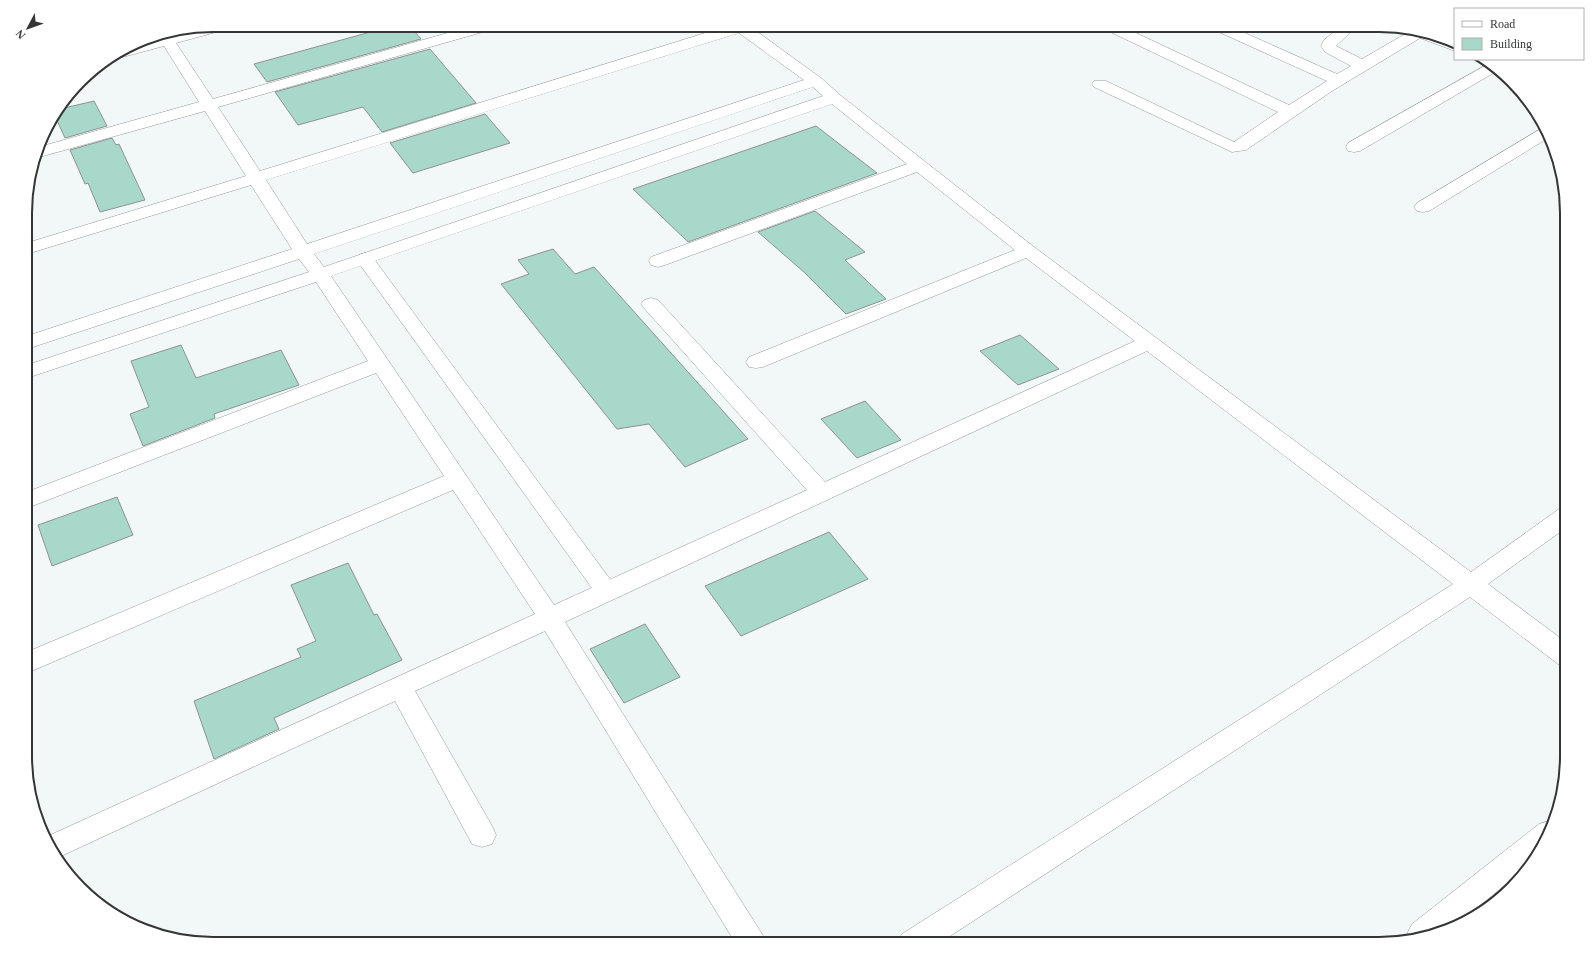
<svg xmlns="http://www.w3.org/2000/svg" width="1592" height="969" viewBox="0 0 1592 969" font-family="Georgia,serif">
<rect width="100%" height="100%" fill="#f2f7f7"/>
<path fill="#a7d8c9" stroke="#8f9391" d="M 396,25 L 409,25 L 421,39 L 267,82 L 254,64 Z
M 430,49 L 476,103 L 382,132 L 363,107 L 298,125 L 275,92 Z
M 94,101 L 107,126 L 65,138 L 55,116 L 60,109 Z
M 485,114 L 510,143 L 413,173 L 390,143 Z
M 816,126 L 877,173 L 688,242 L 633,189 Z
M 112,138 L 116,145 L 119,144 L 145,200 L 100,212 L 88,183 L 85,184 L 70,150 Z
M 815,211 L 865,252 L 845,260 L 886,299 L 846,314 L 805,273 L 758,232 Z
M 553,249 L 575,274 L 594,267 L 748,439 L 685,467 L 649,424 L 617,429 L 501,284 L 529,274 L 518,260 Z
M 1020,335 L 1059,369 L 1018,385 L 980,351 Z
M 181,345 L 196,378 L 281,350 L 299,385 L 214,414 L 215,418 L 143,446 L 130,414 L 149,407 L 131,361 Z
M 865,401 L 901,440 L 857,458 L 821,419 Z
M 117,497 L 133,535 L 52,566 L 38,525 Z
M 829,532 L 868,579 L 741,636 L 705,586 Z
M 348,563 L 374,615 L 377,614 L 402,660 L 274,718 L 279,729 L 214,759 L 194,701 L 301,657 L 297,649 L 316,641 L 291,585 Z
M 645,624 L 680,677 L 624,703 L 590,649 Z"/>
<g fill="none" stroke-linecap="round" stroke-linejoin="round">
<g stroke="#959a9a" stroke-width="1">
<path id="service" d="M 365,253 L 371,255 L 615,586 L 619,592 L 615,598 L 607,601 L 599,598 L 356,259 L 359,255 Z"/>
</g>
<g stroke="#959a9a" stroke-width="1">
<path id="minor" d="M 213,25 L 233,25 L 231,28 L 176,43 L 213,99 L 476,25 L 499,25 L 497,28 L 218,107 L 260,171 L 731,25 L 755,25 L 752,28 L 821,78 L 840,95 L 1034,247 L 1471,572 L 1559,509 L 1567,507 L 1567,527 L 1488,584 L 1567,643 L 1567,667 L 1558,664 L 1470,597 L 938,944 L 897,944 L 902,934 L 1453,584 L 1147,351 L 565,622 L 762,934 L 767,944 L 736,944 L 545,631 L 415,691 L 492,826 L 496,835 L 492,844 L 482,847 L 472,844 L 395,701 L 57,858 L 50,850 L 46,837 L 535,614 L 453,490 L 27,673 L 27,652 L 444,476 L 376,373 L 27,508 L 27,492 L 368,361 L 316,282 L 27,378 L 27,365 L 309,272 L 299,259 L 27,349 L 27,336 L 292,249 L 251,185 L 27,254 L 27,243 L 246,176 L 205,111 L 36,158 L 39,147 L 199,102 L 164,46 L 119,58 L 114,56 L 132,45 L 159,38 L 157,36 L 170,33 L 171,35 ZM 739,33 L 804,80 L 307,244 L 266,180 ZM 813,87 L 823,96 L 324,267 L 314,254 ZM 832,104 L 907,164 L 651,257 L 649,261 L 651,265 L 658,267 L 665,265 L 917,172 L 1015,250 L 749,357 L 746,362 L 749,367 L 756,368 L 763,367 L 1026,258 L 1135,341 L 825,482 L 658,300 L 651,298 L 644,300 L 641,304 L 644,308 L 807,490 L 554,605 L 331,276 Z
M 1100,25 L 1119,25 L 1289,105 L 1327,81 L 1210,28 L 1208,25 L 1227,25 L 1337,74 L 1351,66 L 1325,52 L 1321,46 L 1324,40 L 1342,25 L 1358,25 L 1336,46 L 1362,59 L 1412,30 L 1439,35 L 1455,43 L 1455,51 L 1420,38 L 1332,91 L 1246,150 L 1232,152 L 1094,87 L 1092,84 L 1094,81 L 1106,81 L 1234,142 L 1278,112 L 1102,28 Z
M 1490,63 L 1497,71 L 1360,151 L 1354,152 L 1348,151 L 1346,147 L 1348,143 Z
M 1544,127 L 1548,138 L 1429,211 L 1423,212 L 1417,211 L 1414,207 L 1417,203 Z
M 1549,821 L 1554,823 L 1535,860 L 1457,924 L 1409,938 L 1407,934 L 1412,924 L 1539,824 Z"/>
</g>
<use href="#service" fill="#fff" fill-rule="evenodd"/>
<use href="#minor" fill="#fff" fill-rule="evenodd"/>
</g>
<path d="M0 0H1592V969H0ZM213 32H1379A181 181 0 0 1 1560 213V756A181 181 0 0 1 1379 937H213A181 181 0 0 1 32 756V213A181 181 0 0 1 213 32Z" fill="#fff" fill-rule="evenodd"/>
<path fill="none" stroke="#343636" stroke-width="2" d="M213 32H1379A181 181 0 0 1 1560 213V756A181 181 0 0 1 1379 937H213A181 181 0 0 1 32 756V213A181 181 0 0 1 213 32Z"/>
<rect x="1454" y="8" width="130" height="52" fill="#ffffff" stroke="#aeafaf"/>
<rect x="1462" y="21" width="20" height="6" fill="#ffffff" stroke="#aeafaf"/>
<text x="1490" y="28" font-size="12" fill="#343636">Road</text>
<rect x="1462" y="38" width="20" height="12" fill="#a7d8c9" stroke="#aeafaf"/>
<text x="1490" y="48" font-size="12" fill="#343636">Building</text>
<g transform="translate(28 28) rotate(229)" stroke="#ffffff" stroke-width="3" paint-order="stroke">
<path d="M0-3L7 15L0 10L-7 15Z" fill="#343636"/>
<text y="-6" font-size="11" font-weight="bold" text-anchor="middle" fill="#343636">N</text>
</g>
</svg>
